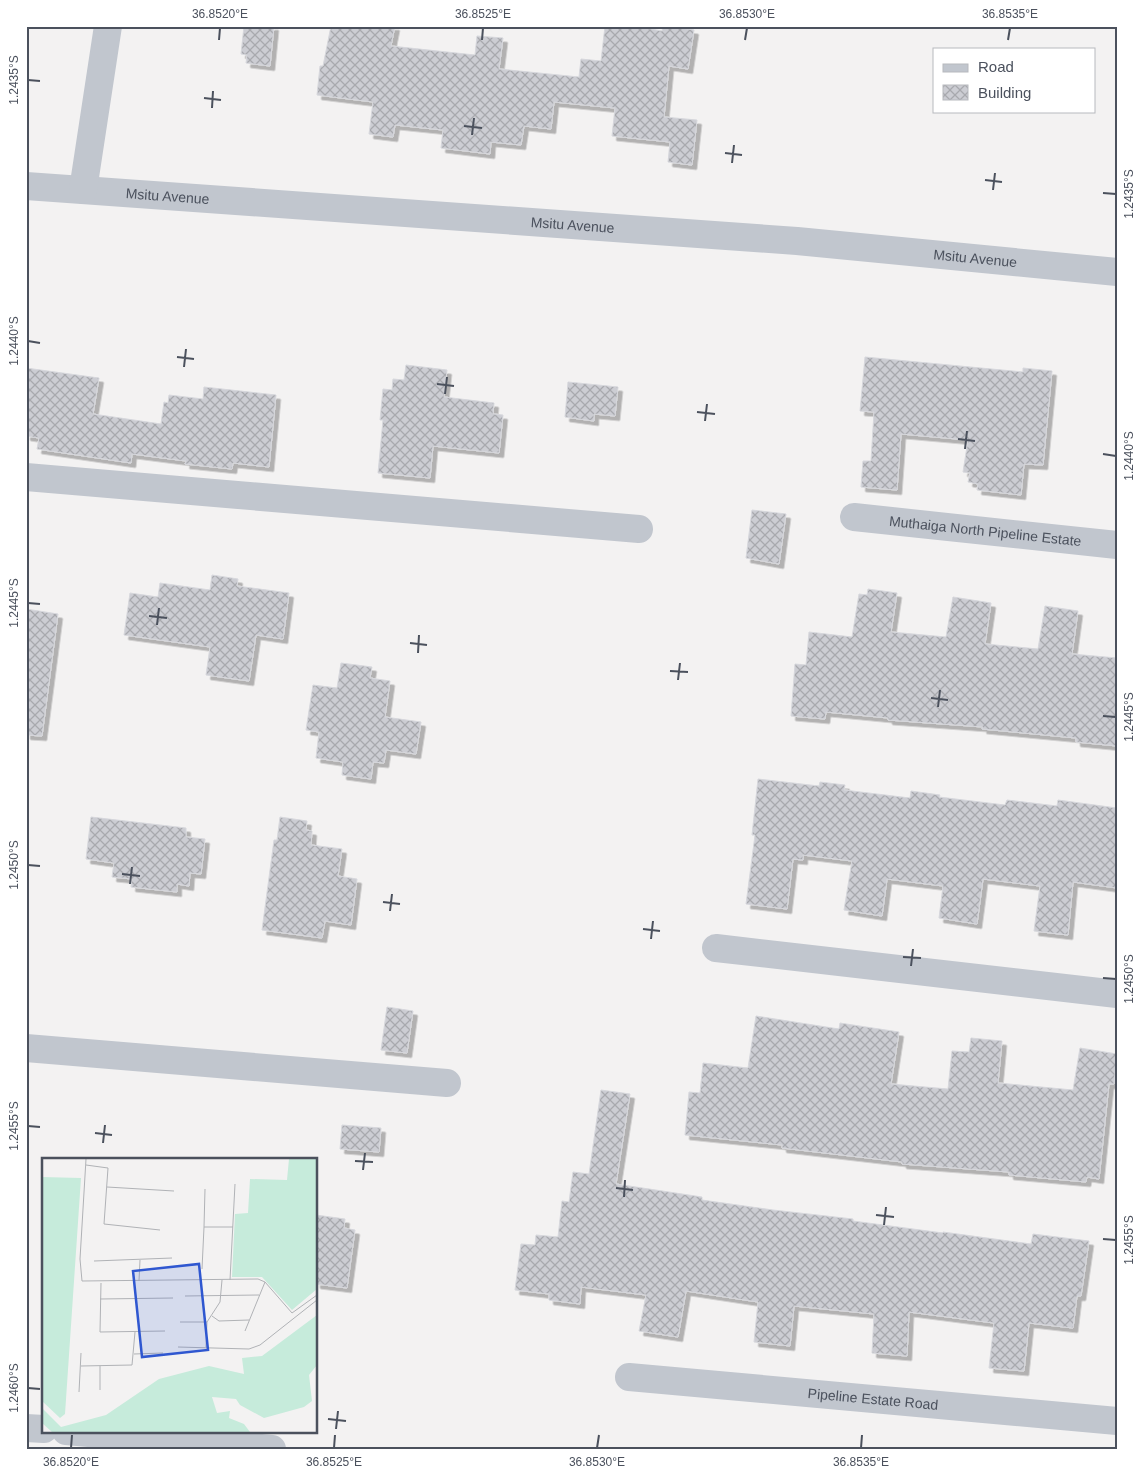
<svg xmlns="http://www.w3.org/2000/svg" width="1143" height="1475" viewBox="0 0 1143 1475" font-family="Helvetica,sans-serif">
<defs>
<pattern id="building-cross-hatch" width="8" height="8" patternUnits="userSpaceOnUse" patternTransform="scale(1.25)"><rect width="8" height="8" fill="#cccdd3"/><path d="M0 0l8 8M0 8l8-8" fill="none" stroke="#a8a9ae"/></pattern>
<filter id="shadow"><feDropShadow dx="4.5" dy="4.5" stdDeviation="0" flood-color="#0004"/></filter>
</defs>
<rect width="100%" height="100%" fill="#f3f2f2"/>
<path fill="url(#building-cross-hatch)" stroke="#d6d7dc" filter="url(#shadow)" d="M 244,26 L 274,26 L 270,66 L 246,63 L 247,55 L 241,54 Z
M 331,26 L 395,26 L 391,46 L 475,55 L 477,36 L 503,38 L 499,69 L 579,77 L 581,59 L 601,61 L 605,26 L 634,26 L 662,31 L 663,26 L 669,26 L 694,30 L 688,69 L 669,66 L 664,117 L 697,120 L 692,165 L 668,162 L 670,142 L 612,136 L 615,108 L 554,102 L 551,129 L 524,126 L 521,145 L 491,142 L 490,154 L 441,148 L 443,130 L 395,125 L 393,137 L 369,134 L 373,102 L 317,95 L 320,66 L 323,66 Z
M 865,357 L 1023,372 L 1023,368 L 1052,371 L 1043,465 L 1024,464 L 1021,495 L 977,490 L 978,484 L 968,482 L 970,473 L 963,472 L 968,440 L 901,434 L 897,490 L 861,487 L 863,461 L 871,461 L 874,412 L 860,411 Z
M 406,365 L 447,370 L 444,397 L 494,403 L 493,414 L 503,415 L 499,453 L 433,446 L 430,478 L 378,473 L 383,420 L 380,420 L 383,389 L 392,390 L 393,379 L 404,380 Z
M 26,368 L 99,378 L 93,414 L 161,424 L 164,402 L 168,403 L 169,395 L 203,399 L 204,387 L 276,395 L 269,467 L 233,463 L 232,469 L 185,464 L 186,461 L 132,454 L 131,463 L 37,449 L 39,438 L 26,436 Z
M 568,382 L 618,387 L 615,416 L 594,414 L 594,421 L 565,417 Z
M 752,510 L 786,514 L 779,564 L 746,558 Z
M 212,575 L 238,579 L 237,586 L 289,593 L 283,639 L 256,635 L 249,681 L 206,675 L 210,647 L 124,635 L 130,593 L 158,597 L 160,583 L 210,590 Z
M 868,589 L 897,593 L 891,632 L 946,637 L 953,597 L 991,603 L 985,644 L 1038,649 L 1045,606 L 1078,611 L 1072,654 L 1117,658 L 1117,746 L 1076,742 L 1076,738 L 982,729 L 983,727 L 888,720 L 888,718 L 826,712 L 825,719 L 791,716 L 795,664 L 806,665 L 809,632 L 852,637 L 859,594 L 867,595 Z
M 26,609 L 58,614 L 42,736 L 26,735 Z
M 341,663 L 372,667 L 370,678 L 390,681 L 385,717 L 421,722 L 416,754 L 386,750 L 384,763 L 373,762 L 371,779 L 342,775 L 343,762 L 316,758 L 319,732 L 306,730 L 313,685 L 337,688 Z
M 758,779 L 819,786 L 820,782 L 845,785 L 844,790 L 910,798 L 911,791 L 940,795 L 939,797 L 1005,805 L 1007,800 L 1057,806 L 1058,800 L 1117,808 L 1117,888 L 1073,882 L 1068,935 L 1034,931 L 1040,886 L 983,879 L 977,924 L 939,918 L 943,886 L 887,879 L 882,916 L 844,910 L 852,861 L 803,855 L 803,860 L 793,859 L 787,909 L 746,904 L 755,835 L 752,835 Z
M 91,817 L 186,828 L 186,837 L 205,839 L 201,874 L 190,873 L 189,886 L 177,884 L 177,892 L 131,887 L 132,879 L 112,877 L 114,863 L 86,859 Z
M 280,817 L 307,821 L 306,830 L 312,831 L 311,845 L 342,849 L 338,876 L 357,879 L 351,925 L 325,921 L 322,938 L 262,930 L 274,840 L 277,840 Z
M 387,1007 L 413,1011 L 407,1053 L 381,1050 Z
M 756,1016 L 839,1029 L 840,1023 L 899,1032 L 891,1084 L 948,1089 L 952,1051 L 969,1052 L 971,1038 L 1002,1041 L 998,1083 L 1073,1090 L 1080,1048 L 1117,1054 L 1114,1084 L 1109,1084 L 1099,1179 L 1087,1177 L 1086,1182 L 1009,1175 L 1009,1172 L 902,1164 L 902,1162 L 782,1148 L 782,1145 L 685,1135 L 689,1092 L 700,1093 L 703,1063 L 748,1068 Z
M 601,1090 L 630,1094 L 616,1184 L 702,1197 L 702,1200 L 773,1210 L 853,1219 L 853,1221 L 943,1233 L 943,1232 L 1031,1244 L 1033,1234 L 1089,1241 L 1081,1296 L 1077,1296 L 1073,1328 L 1029,1323 L 1024,1371 L 989,1368 L 994,1323 L 909,1312 L 907,1356 L 872,1353 L 874,1314 L 794,1306 L 790,1346 L 754,1342 L 758,1302 L 686,1291 L 678,1337 L 639,1331 L 646,1295 L 581,1287 L 580,1304 L 549,1300 L 549,1294 L 515,1290 L 521,1244 L 535,1245 L 536,1235 L 558,1237 L 562,1201 L 569,1202 L 573,1172 L 589,1174 Z
M 342,1125 L 381,1128 L 379,1152 L 340,1149 Z
M 316,1215 L 345,1219 L 344,1228 L 355,1230 L 347,1288 L 316,1284 Z"/>
<g fill="none" stroke-linecap="round" stroke-linejoin="round">
<g stroke="#c1c6ce" stroke-width="28">
<path id="s1" d="M 26,186 L 797,241 L 1117,272"/>
<path d="M 83,190 L 108,26"/>
<path d="M 26,477 L 639,529"/>
<path id="s2" d="M 854,517 L 1117,545"/>
<path d="M 716,948 L 1117,994"/>
<path d="M 26,1048 L 447,1083"/>
<path id="s3" d="M 629,1377 L 1117,1421"/>
<path d="M 26,1428 L 44,1429"/>
<path d="M 66,1431 L 272,1449"/>
</g>
</g>
<path fill="none" stroke="#4b515d" stroke-width="2" d="M 219,40 L 220,28M 482,40 L 483,28M 745,40 L 747,28M 1008,40 L 1010,28M 28,80 L 40,81M 204,98 L 221,100M 212,108 L 213,91M 464,126 L 482,128M 472,135 L 474,118M 725,153 L 742,155M 732,163 L 734,145M 985,180 L 1002,182M 993,190 L 995,173M 1103,193 L 1116,194M 28,341 L 40,343M 177,357 L 194,359M 184,367 L 186,349M 437,384 L 454,386M 445,394 L 447,377M 697,412 L 715,414M 705,421 L 707,404M 958,439 L 975,441M 965,449 L 967,431M 1103,454 L 1116,456M 28,603 L 40,604M 149,616 L 167,618M 157,625 L 159,608M 410,643 L 427,645M 418,653 L 419,635M 670,671 L 688,672M 678,680 L 680,663M 931,698 L 948,700M 938,707 L 940,690M 1103,716 L 1116,717M 28,865 L 40,866M 122,874 L 140,876M 130,884 L 132,867M 383,902 L 400,904M 390,911 L 392,894M 643,929 L 660,931M 651,939 L 653,921M 903,957 L 921,958M 911,966 L 913,949M 1103,978 L 1116,979M 28,1126 L 40,1127M 95,1133 L 112,1135M 103,1143 L 105,1125M 355,1161 L 373,1162M 363,1170 L 365,1153M 616,1188 L 633,1190M 624,1197 L 625,1180M 876,1215 L 894,1217M 884,1225 L 886,1207M 1103,1239 L 1116,1240M 28,1388 L 40,1389M 328,1419 L 346,1421M 336,1429 L 338,1411M 71,1448 L 72,1435M 334,1448 L 335,1435M 597,1448 L 599,1435M 861,1448 L 862,1435"/>
<g text-anchor="middle" dominant-baseline="central" stroke-width="4" stroke-linejoin="round" paint-order="stroke">
<g font-size="14" fill="#4b515d" stroke="#fff">
<text stroke="none"><textPath href="#s1" startOffset="142">Msitu Avenue</textPath></text>
<text stroke="none"><textPath href="#s1" startOffset="548">Msitu Avenue</textPath></text>
<text stroke="none"><textPath href="#s1" startOffset="952">Msitu Avenue</textPath></text>
<text stroke="none"><textPath href="#s2" startOffset="132">Muthaiga North Pipeline Estate</textPath></text>
<text stroke="none"><textPath href="#s3" startOffset="245">Pipeline Estate Road</textPath></text>
</g>
</g>
<g transform="translate(42 1158)">
<rect width="275" height="275" fill="#f3f2f2"/>
<path d="M 247,1 L 275,1 L 275,131 L 250,152 L 220,119 L 190,119 L 193,56 L 206,55 L 208,21 L 245,22 ZM 0,19 L 39,20 L 23,256 L 18,260 L 0,243 Z" fill="#c6ebdb"/>
<path d="M 275,157 L 275,207 L 267,217 L 270,243 L 262,249 L 222,260 L 198,247 L 194,241 L 170,239 L 175,255 L 188,253 L 187,260 L 202,266 L 208,274 L 10,274 L 0,265 L 0,250 L 19,269 L 64,257 L 117,221 L 167,208 L 202,216 L 200,200 L 220,198 Z" fill="#c6ebdb"/>
<path fill="none" stroke="#b0b2b6" stroke-width="1" d="M 44,1 L 38,101 L 40,123 L 216,121 L 223,124 L 250,155 L 275,137M 44,7 L 66,10 L 62,66 L 118,72M 65,29 L 132,33M 163,31 L 162,69 L 191,69M 52,103 L 130,100M 160,111 L 162,69M 188,122 L 193,26M 97,123 L 98,102M 59,125 L 58,174 L 123,173M 143,138 L 217,137M 58,141 L 131,140M 170,158 L 177,163 L 207,162M 138,164 L 165,164M 203,173 L 223,124M 136,189 L 207,191 L 218,187 L 275,142M 164,189 L 165,164 L 178,144 L 180,122M 92,196 L 121,195M 39,208 L 90,207 L 93,174M 58,232 L 58,208M 37,234 L 39,195"/>
<path fill="#2f57d0" fill-opacity="0.15" stroke="#2f57d0" stroke-width="2.5" d="M 157,106 L 166,192 L 100,199 L 91,113 Z"/>
<rect width="275" height="275" fill="none" stroke="#4b515d" stroke-width="2.5"/>
</g>
<rect width="1143" height="1475" fill="none" stroke="#ffffff" stroke-width="55"/>
<rect x="933" y="48" width="162" height="65" fill="#ffffff" stroke="#b7b9be"/>
<rect x="943" y="64" width="25" height="8" fill="#c1c6ce" stroke="#b7b9be"/>
<text x="978" y="72" font-size="15" fill="#4b515d">Road</text>
<rect x="943" y="85" width="25" height="15" fill="url(#building-cross-hatch)" stroke="#b7b9be"/>
<text x="978" y="98" font-size="15" fill="#4b515d">Building</text>
<rect x="28" y="28" width="1088" height="1420" fill="none" stroke="#4b515d" stroke-width="2"/>
<g font-size="12" text-anchor="middle" fill="#4b515d">
<text x="220" y="18">36.8520°E</text>
<text x="483" y="18">36.8525°E</text>
<text x="747" y="18">36.8530°E</text>
<text x="1010" y="18">36.8535°E</text>
<text transform="translate(14 80) rotate(-90)" y="4">1.2435°S</text>
<text transform="translate(1129 194) rotate(-90)" y="4">1.2435°S</text>
<text transform="translate(14 341) rotate(-90)" y="4">1.2440°S</text>
<text transform="translate(1129 456) rotate(-90)" y="4">1.2440°S</text>
<text transform="translate(14 603) rotate(-90)" y="4">1.2445°S</text>
<text transform="translate(1129 717) rotate(-90)" y="4">1.2445°S</text>
<text transform="translate(14 865) rotate(-90)" y="4">1.2450°S</text>
<text transform="translate(1129 979) rotate(-90)" y="4">1.2450°S</text>
<text transform="translate(14 1126) rotate(-90)" y="4">1.2455°S</text>
<text transform="translate(1129 1240) rotate(-90)" y="4">1.2455°S</text>
<text transform="translate(14 1388) rotate(-90)" y="4">1.2460°S</text>
<text x="71" y="1466">36.8520°E</text>
<text x="334" y="1466">36.8525°E</text>
<text x="597" y="1466">36.8530°E</text>
<text x="861" y="1466">36.8535°E</text>
</g>
</svg>
